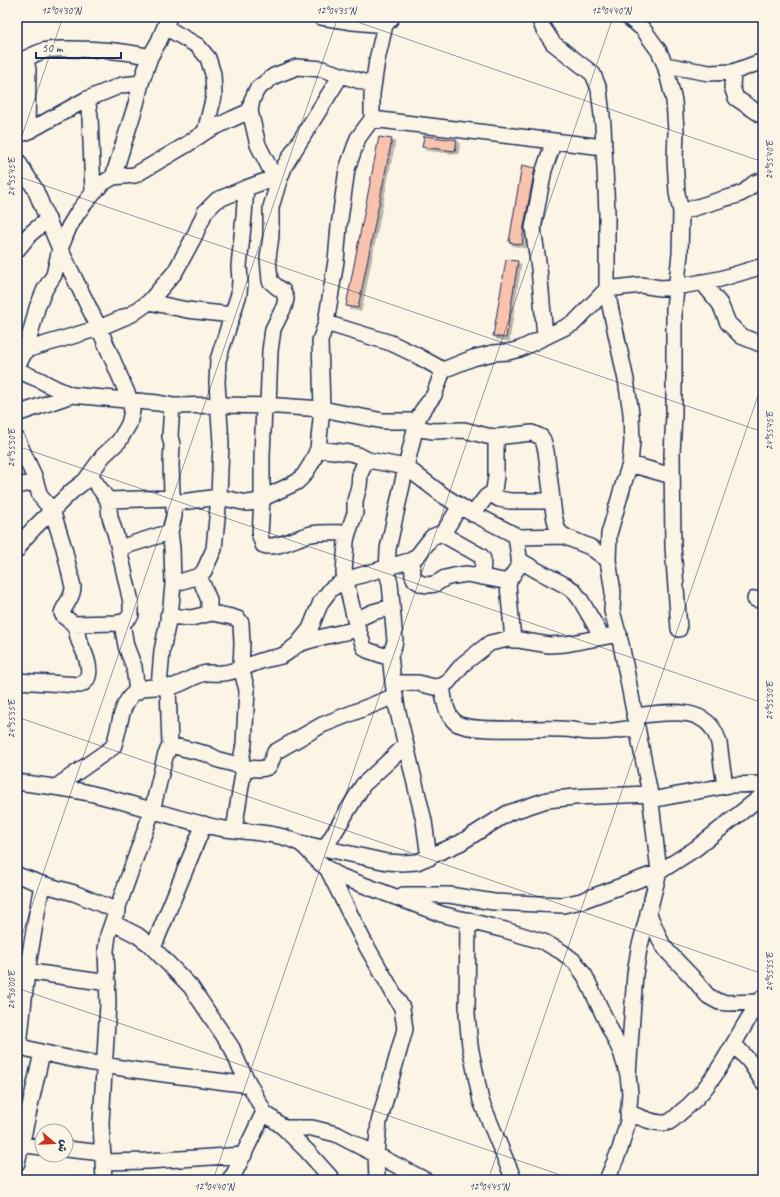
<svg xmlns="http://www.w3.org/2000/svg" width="780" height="1197" viewBox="0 0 780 1197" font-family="Caveat,'Playpen Sans Arabic',sans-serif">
<defs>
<filter id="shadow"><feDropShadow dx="3" dy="3" stdDeviation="0" flood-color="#0004"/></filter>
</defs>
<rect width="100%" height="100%" fill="#fcf5e5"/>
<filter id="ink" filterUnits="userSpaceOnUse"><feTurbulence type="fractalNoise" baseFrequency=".025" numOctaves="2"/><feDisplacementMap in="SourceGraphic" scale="8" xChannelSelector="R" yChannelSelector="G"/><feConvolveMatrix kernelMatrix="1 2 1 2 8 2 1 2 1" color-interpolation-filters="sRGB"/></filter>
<g filter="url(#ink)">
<path fill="#fac3ad" stroke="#1b2f5e" filter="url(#shadow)" d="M 424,136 L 457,140 L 455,151 L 422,147 Z
M 379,137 L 392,139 L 358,308 L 346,306 Z
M 522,165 L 535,168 L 524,226 L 522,245 L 509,242 Z
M 506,260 L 518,261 L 506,338 L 493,336 Z"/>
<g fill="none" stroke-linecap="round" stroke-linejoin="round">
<g stroke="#1b2f5e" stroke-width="18">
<path id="minor" d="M 321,17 L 353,22 L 385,25
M 539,17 L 543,28 L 553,43 L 593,74 L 599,89 L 603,125 L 607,213 L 607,289 L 610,306 L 626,380 L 631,413 L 632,442 L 630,464 L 624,482 L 609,534 L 608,560 L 613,592 L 612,611 L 621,644 L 650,794 L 659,872 L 639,949 L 635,974 L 628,1075
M 628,17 L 643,29 L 659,51 L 665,65 L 674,101 L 676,131 L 675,159 L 677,193 L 681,212 L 680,254 L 674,308 L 674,414 L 672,454 L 673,547 L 679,629
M 165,27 L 198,46 L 208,58 L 213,74 L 214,96 L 205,132
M 26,59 L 28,70 L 27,132
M 17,61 C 28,59 33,54 43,51 C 51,48 62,49 70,49 C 97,49 123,50 150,57
M 665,65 L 709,73 L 733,72 L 763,61
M 733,72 L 732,87 L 736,98 L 763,116
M 87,99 L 90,116 L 93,193
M 372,119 L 603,147
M 17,135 L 27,132 L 87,99 L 122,85 L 141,83
M 17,160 L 35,189 L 60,249 L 99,328 L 130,400 L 132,411 L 129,424 L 119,441 L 103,456 L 85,481 L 72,491 L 34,528 L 24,539 L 17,550
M 113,177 L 136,104 L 141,83 L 150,57 L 159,41 L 169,17
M 278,184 L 258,145 L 250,111 L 252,100 L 257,89 L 274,76 L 297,67 L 322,69 L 373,85
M 681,212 C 694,208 707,204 720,200 C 727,197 735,197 742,193 C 751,189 751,181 763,181
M 17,250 L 30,234 L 48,219
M 702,282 L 720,304 L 728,323 L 741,336 L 763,345
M 149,302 L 187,310 L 232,315
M 326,323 L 391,343 L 414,354 L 443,370
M 545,337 L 539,268 L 533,228 L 544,170 L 554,141
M 26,350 L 99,328 L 132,314 L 149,302 L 175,272 L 194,237 L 205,212 L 217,200 L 246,188 L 274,178
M 17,366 L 26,350 L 37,308 L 45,289 L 54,275 L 60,249 L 69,227 L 78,212 L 93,193 L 103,183 L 113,177 L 135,175 L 186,145 L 205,132 L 232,119 L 250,111
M 17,368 C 24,375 32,376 40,380 C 50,386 60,391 72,395 L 158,403 L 174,406 L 219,405 L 279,406 L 322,409 L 383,421 L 417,421
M 264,406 L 262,456 L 262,499 L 260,536 L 263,545 C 276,550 297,537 311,534 C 323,532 335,533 348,533
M 268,406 L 270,351 L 273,329 L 284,307 L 286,299 L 283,291 L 277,287 L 270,281 L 268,258 L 271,236 L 271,207 L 278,184 L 285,165 L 341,75
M 17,414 L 72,395
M 415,428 L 433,431 L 464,430 L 487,436 L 496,437 L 532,433 L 541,437 L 543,440 L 546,451 L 554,515 L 557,528 L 560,533 L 566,537 L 590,547 L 608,560
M 17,439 L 34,476 L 40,496 L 52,510 L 64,548 L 73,587 C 73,598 65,604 62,613 C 64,619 69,619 73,624 C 77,628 77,635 79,641 C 85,653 97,678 80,685 L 17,681
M 318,449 L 350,453 L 358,455 L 368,460 L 406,467 L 444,496 L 468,511 L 519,537 L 564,536
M 368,460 L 364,465 L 360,474 L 359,486 L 355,501 L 355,513 L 348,533 L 346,541 L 344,573 L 355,620 L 364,647 L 367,650 L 390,658
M 630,464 L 672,476
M 17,486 L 36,482
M 491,494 L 499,499 L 510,501 L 552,501
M 108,500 L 173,498
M 174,503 L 219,497 L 247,503 L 255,502 L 297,482 L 304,475 L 311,464 L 318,449 L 322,409 L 320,341 L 326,323 L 336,261 L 339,226 L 347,169 L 358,138 L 372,119 L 372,94 L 377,60 L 385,25 L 392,17
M 473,514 L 486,497 L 492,493 L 494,490 L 496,476 L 496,437
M 442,534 L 481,556 L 483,559 L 482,577
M 119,548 L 170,532
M 412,560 L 413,576 L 415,580 L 422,584 L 428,585 L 435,584 L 445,578 L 454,576 L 467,574 L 509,582
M 519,560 L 538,571 L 565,585 L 573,590 L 580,599 L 602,637
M 199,576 L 209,600 L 209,610 L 212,613
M 173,584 L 199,576 L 204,571 L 214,549 L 219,497 L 221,443 L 217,383 L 218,360 L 239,294 L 240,281 L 239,266 L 244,216 L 246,188
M 755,599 L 763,601
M 168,616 L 191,618 L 212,613 L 232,617 L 238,619 L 241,623 L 242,643 L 241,668 L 247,690 L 244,744 L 240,766
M 355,620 L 373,612 L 391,607
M 122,623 L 126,646 L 134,667 L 137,692
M 73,624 L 117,623 L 124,622 L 131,615 L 131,602 L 116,536 L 110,517 L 108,500 L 90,475
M 513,640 L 508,585 L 510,579 L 520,564 L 516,536
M 297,645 L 310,629 L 316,614 L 321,602 L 331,589 L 345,580 L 412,560 L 418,555 L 432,537 L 444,532 L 460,506
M 393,683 L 418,683 L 434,687 L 442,686 L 448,682 L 463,664 L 490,643 L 499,641 L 509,639 L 519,640 L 549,645 L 566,644 L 619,634
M 159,686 L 162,651 L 171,606 L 173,584 L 172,548 L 170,532 L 174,516 L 174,503 L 172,493 L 171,464 L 172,445 L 170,436 L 172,406
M 442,686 C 444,698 445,713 455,722 C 468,734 541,727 561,729 C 573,729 585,733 597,732 C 610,732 623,729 636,728
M 634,716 C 663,713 707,703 718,740 C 720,745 720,752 721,758 C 722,767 724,777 725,786
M 170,745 L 207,754 L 219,760 L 249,768 L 258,769 L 265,768 L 268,767 L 270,764 L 275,752 L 322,725 L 395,696
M 17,782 C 41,785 65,788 89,793 C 133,803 175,819 219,828 C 245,833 273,831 297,842 C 305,845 309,852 315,858 C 323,867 332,872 342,877 L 441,914 L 505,930 L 544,942 L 562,952 L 575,962 L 585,976 L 621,1052 L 628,1075 L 630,1093 L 628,1121 L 620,1149 L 607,1180
M 56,787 L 113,747 C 120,732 119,706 133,694 C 147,683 160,689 174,686 C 184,683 192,677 202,674 C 209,672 216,674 223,673 C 237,672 250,664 264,660 C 269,658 276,658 281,656 C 288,654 292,647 299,644 C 317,637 338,634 358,629
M 651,800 L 730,785 L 763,784
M 234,830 L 244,767
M 300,843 L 387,862 L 402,863 L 417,862 L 460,843 L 508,813 L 547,800 L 574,797 L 650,794
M 325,848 L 363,785 L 406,745
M 429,858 L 424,821 L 397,708 L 393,683 L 390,655 L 394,645 L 395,641 L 390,583 L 387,573 L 388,549 L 406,467 L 417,421 L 422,411 L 434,395 L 443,370 L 473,358 L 493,353 L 508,352 L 520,349 L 574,323 L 607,289 L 641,285 L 660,288 L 676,287 L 720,279 L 763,266
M 328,870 L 363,940 L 402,1008 L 405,1029 L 379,1122 L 376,1154 L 377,1180
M 17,875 L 42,884 L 74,893 L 118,911
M 403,895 L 449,895 L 494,902 L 563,905 L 581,901 L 659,872 L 695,849 L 763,795
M 648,912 L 662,944 L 668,952 L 692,977 L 708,996 L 719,1002 L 728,1003 L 759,1002
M 468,920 L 467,1014 L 470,1046 L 481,1101 L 514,1180
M 113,923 L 137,935 L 149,944 L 191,987 L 232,1048 L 239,1065 L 264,1112 L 284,1128 L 307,1151 L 333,1180
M 153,948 L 204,824
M 18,970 L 108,983
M 734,1044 L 750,1062 L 763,1082
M 17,1046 C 93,1067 172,1075 250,1085
M 19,1046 L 27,971 L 42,884
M 628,1112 C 639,1117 658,1126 669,1122 C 673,1120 678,1115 681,1112 C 719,1083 735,1034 763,997
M 284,1128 L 312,1128 L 336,1134 L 425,1180
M 17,1144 L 42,1147
M 66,1149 L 103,1153
M 103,1162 L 148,1161 L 244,1155
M 17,1163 L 42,1053
M 104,1180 L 101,1123 L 108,1004 L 106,950 L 108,935 L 152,811 L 165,757 L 170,745 L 168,687
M 229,1180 L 234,1174 L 264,1112"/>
</g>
<use href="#minor" stroke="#fcf5e5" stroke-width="15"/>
</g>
</g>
<path fill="none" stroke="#1b2f5e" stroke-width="1" stroke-opacity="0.45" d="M 343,17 L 763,162M 17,150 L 63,17M 17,176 L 763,432M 17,446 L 763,703M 17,717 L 763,974M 17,949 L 338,17M 17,988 L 575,1180M 213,1180 L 613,17M 488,1180 L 763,381"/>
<rect width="780" height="1197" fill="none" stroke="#fcf5e5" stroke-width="44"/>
<g transform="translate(54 1143) rotate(109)"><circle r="19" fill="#fcf5e5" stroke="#a2a6af"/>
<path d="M0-3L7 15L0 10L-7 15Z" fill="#c8321e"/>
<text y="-6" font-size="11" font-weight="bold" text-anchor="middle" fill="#1b2f5e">ش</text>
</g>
<path d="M36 52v6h85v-6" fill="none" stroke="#1b2f5e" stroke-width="2"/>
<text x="42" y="52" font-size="12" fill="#1b2f5e" stroke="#fcf5e5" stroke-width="3" paint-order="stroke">50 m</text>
<rect x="22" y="22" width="736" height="1153" fill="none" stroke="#1b2f5e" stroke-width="1.5"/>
<g font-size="10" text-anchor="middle" fill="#1b2f5e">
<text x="61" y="14">12°04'30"N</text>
<text x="336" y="14">12°04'35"N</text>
<text x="611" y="14">12°04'40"N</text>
<text transform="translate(769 160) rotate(-90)" y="4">24°55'40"E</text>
<text transform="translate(11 177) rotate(-90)" y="4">24°55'45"E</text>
<text transform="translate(769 431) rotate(-90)" y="4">24°55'45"E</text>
<text transform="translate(11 448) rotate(-90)" y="4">24°55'50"E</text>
<text transform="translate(769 701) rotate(-90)" y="4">24°55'50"E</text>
<text transform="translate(11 719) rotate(-90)" y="4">24°55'55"E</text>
<text transform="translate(769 972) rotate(-90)" y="4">24°55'55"E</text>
<text transform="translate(11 990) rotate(-90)" y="4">24°56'00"E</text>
<text x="214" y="1190">12°04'40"N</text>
<text x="489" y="1190">12°04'45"N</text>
</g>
</svg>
